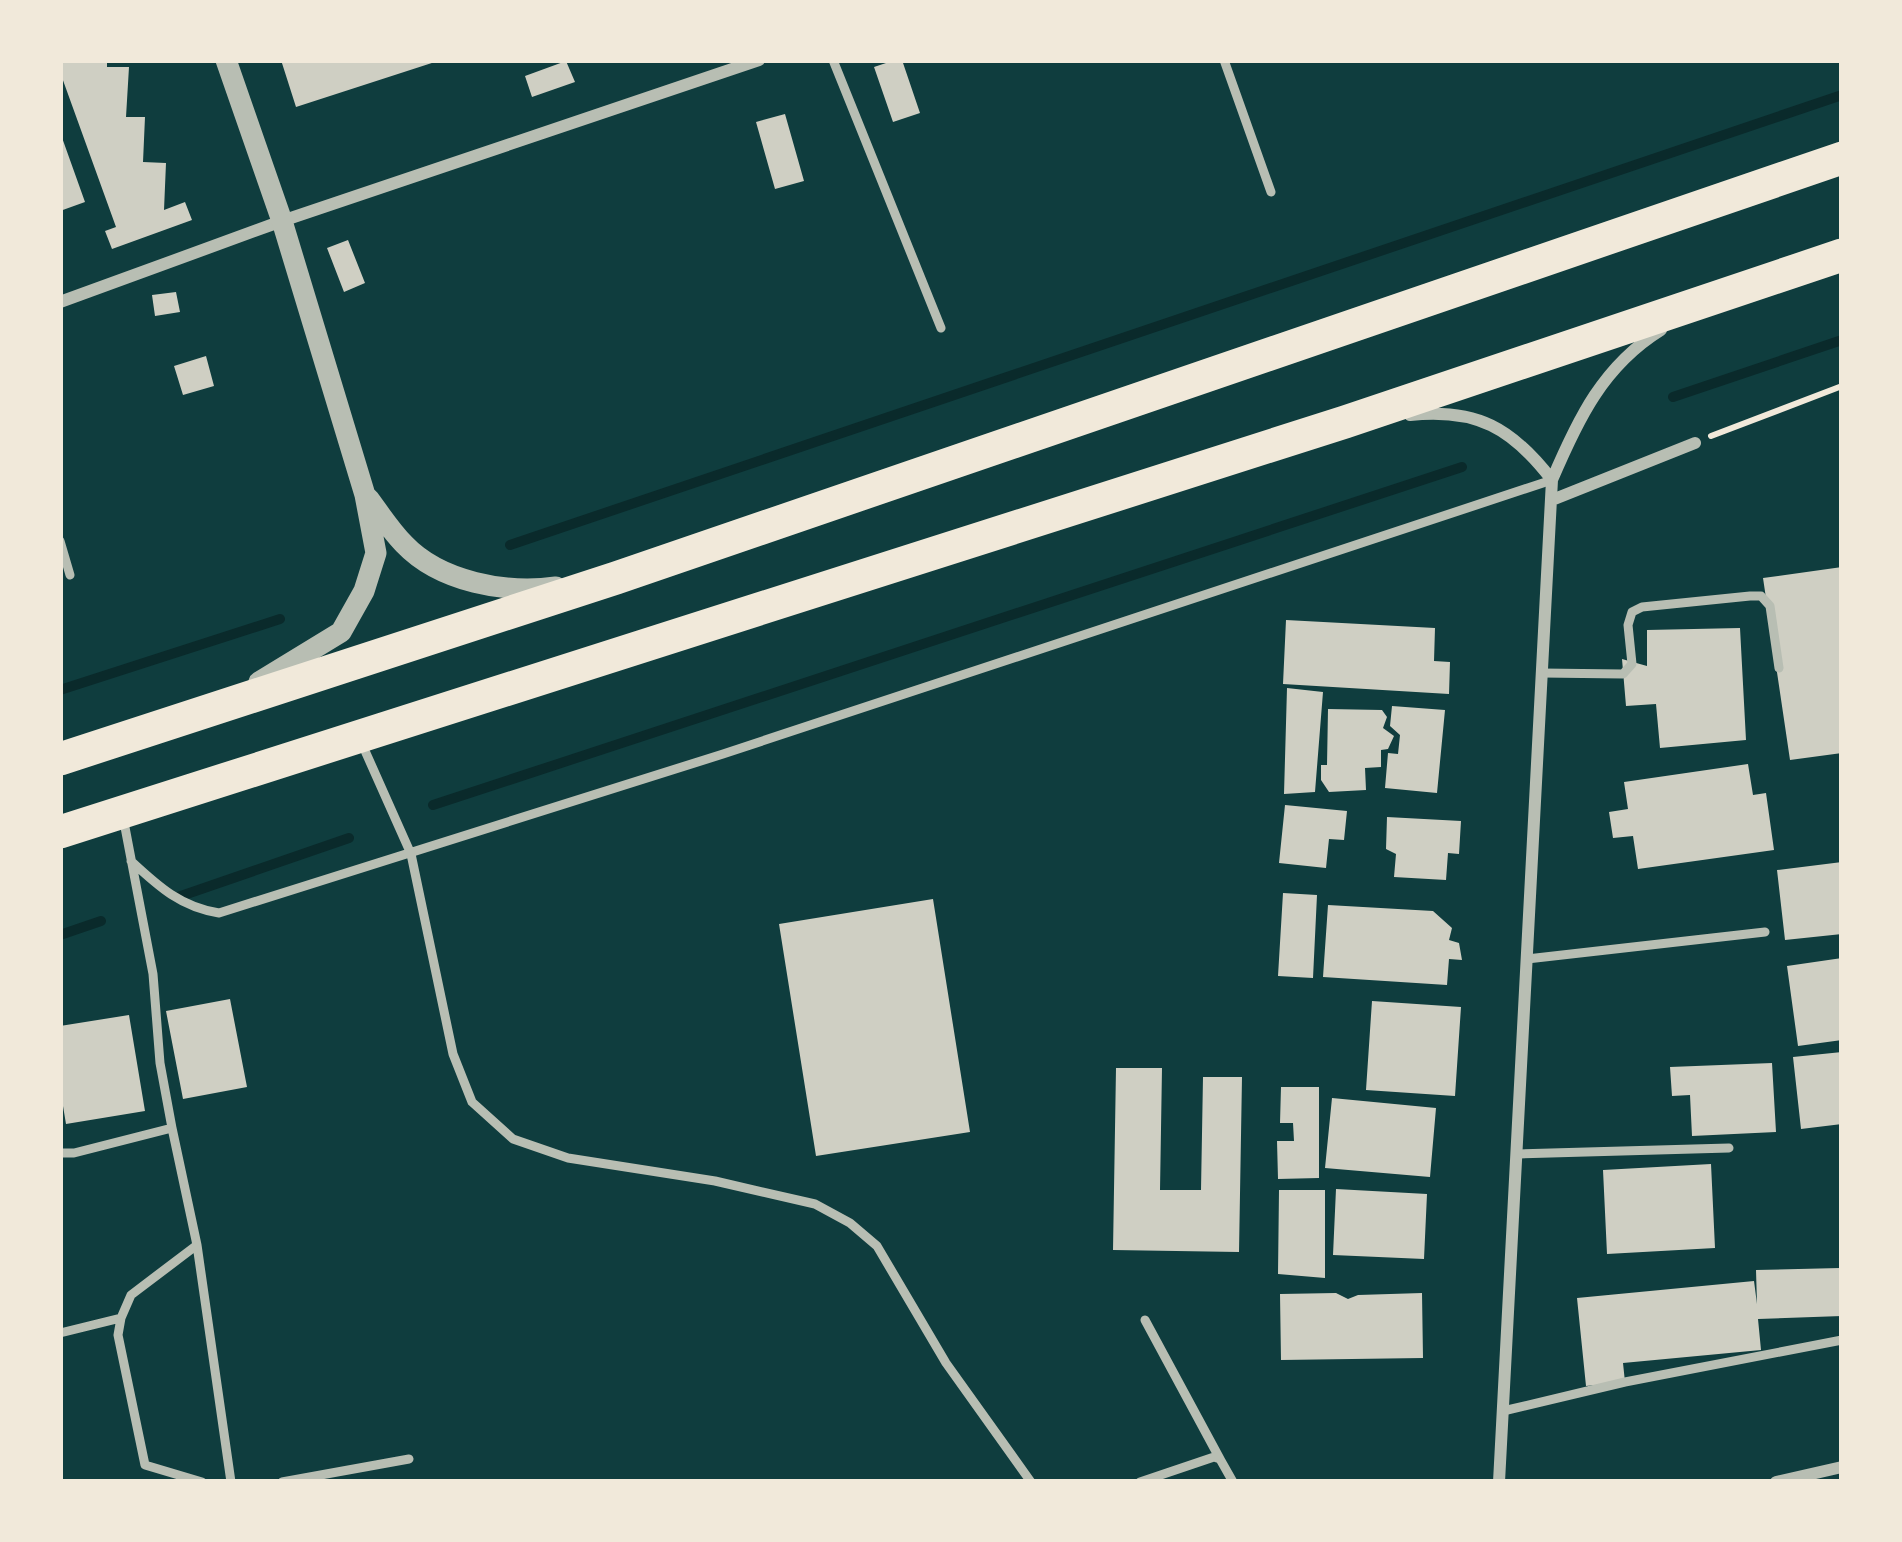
<svg xmlns="http://www.w3.org/2000/svg" width="1902" height="1542" viewBox="0 0 1902 1542" font-family="'Roboto Condensed',sans-serif">
<rect width="100%" height="100%" fill="#0f3d3e"/>
<g fill="none" stroke-linecap="round" stroke-linejoin="round">
<path stroke="#0a2a2b" stroke-width="10" d="M 1673,397 L 1842,340
M 510,545 L 1842,95
M 60,690 L 280,619
M 433,805 L 1462,467
M 178,897 L 349,838
M 60,935 L 101,921"/>
</g>
<path fill="#cfcfc3" d="M 60,60 L 107,60 L 107,67 L 129,67 L 126,117 L 145,117 L 143,162 L 166,163 L 164,210 L 185,202 L 192,220 L 112,249 L 105,231 L 116,227 L 60,72 Z
M 281,60 L 438,60 L 438,61 L 296,107 Z
M 895,60 L 902,60 L 920,113 L 893,122 L 874,67 Z
M 566,61 L 575,82 L 532,97 L 525,76 Z
M 785,114 L 804,181 L 775,189 L 756,122 Z
M 60,132 L 85,202 L 60,211 Z
M 348,240 L 365,283 L 344,292 L 327,248 Z
M 176,292 L 180,312 L 155,316 L 152,295 Z
M 206,356 L 214,386 L 183,395 L 174,366 Z
M 1842,567 L 1842,753 L 1790,760 L 1763,578 Z
M 1286,620 L 1435,628 L 1434,661 L 1450,662 L 1449,694 L 1283,684 Z
M 1740,628 L 1746,740 L 1660,748 L 1656,704 L 1626,706 L 1622,659 L 1647,666 L 1647,630 Z
M 1287,688 L 1323,692 L 1315,792 L 1284,794 Z
M 1392,706 L 1445,710 L 1437,793 L 1385,788 L 1388,753 L 1398,754 L 1400,735 L 1390,726 Z
M 1328,709 L 1382,710 L 1387,717 L 1383,728 L 1394,736 L 1388,749 L 1381,750 L 1381,767 L 1365,768 L 1366,790 L 1329,792 L 1321,780 L 1321,765 L 1327,765 Z
M 1748,764 L 1753,795 L 1766,793 L 1774,850 L 1638,869 L 1633,836 L 1613,838 L 1609,812 L 1628,809 L 1624,782 Z
M 1285,805 L 1347,811 L 1344,840 L 1329,839 L 1326,868 L 1279,863 Z
M 1387,817 L 1461,821 L 1459,854 L 1448,853 L 1446,880 L 1394,877 L 1396,854 L 1386,849 Z
M 1842,862 L 1842,934 L 1785,940 L 1777,870 Z
M 1283,893 L 1317,895 L 1313,978 L 1278,976 Z
M 933,899 L 970,1132 L 816,1156 L 779,924 Z
M 1328,905 L 1433,911 L 1452,928 L 1449,940 L 1459,943 L 1462,960 L 1449,959 L 1447,985 L 1323,977 Z
M 1842,958 L 1842,1040 L 1798,1046 L 1787,966 Z
M 230,999 L 247,1087 L 183,1099 L 166,1011 Z
M 1372,1001 L 1461,1007 L 1455,1096 L 1366,1090 Z
M 129,1015 L 145,1111 L 66,1124 L 60,1088 L 60,1026 Z
M 1842,1052 L 1842,1124 L 1801,1129 L 1793,1057 Z
M 1772,1063 L 1776,1132 L 1692,1136 L 1690,1095 L 1672,1096 L 1670,1067 Z
M 1116,1068 L 1162,1068 L 1160,1190 L 1201,1190 L 1203,1077 L 1242,1077 L 1239,1252 L 1113,1250 Z
M 1281,1087 L 1319,1087 L 1319,1178 L 1278,1179 L 1277,1141 L 1294,1141 L 1293,1123 L 1280,1123 Z
M 1332,1098 L 1436,1108 L 1430,1177 L 1325,1168 Z
M 1711,1164 L 1715,1248 L 1607,1254 L 1603,1170 Z
M 1336,1189 L 1427,1194 L 1424,1259 L 1333,1255 Z
M 1279,1190 L 1325,1190 L 1325,1278 L 1278,1274 Z
M 1840,1268 L 1842,1316 L 1758,1319 L 1761,1350 L 1623,1363 L 1625,1382 L 1586,1386 L 1577,1298 L 1754,1281 L 1757,1304 L 1756,1270 Z
M 1336,1293 L 1348,1299 L 1358,1295 L 1422,1293 L 1423,1358 L 1281,1360 L 1280,1294 Z"/>
<g fill="none" stroke-linecap="round" stroke-linejoin="round">
<path stroke="#f1e9da" stroke-width="6" d="M 1711,436 L 1842,386"/>
<path stroke="#b8beb3" stroke-width="9" d="M 833,60 L 941,328
M 1224,60 L 1271,192
M 60,541 L 70,575
M 1542,673 L 1623,674 L 1632,664 L 1628,625 L 1632,612 L 1642,607 L 1750,596 L 1761,596 L 1770,606 L 1779,668
M 362,744 L 411,854 L 453,1054 L 472,1102 L 513,1139 L 568,1158 L 715,1181 L 815,1204 L 850,1223 L 877,1246 L 946,1363 L 1031,1482
M 131,861 C 159,887 181,907 219,913 L 723,754 L 1552,480
M 1527,959 L 1765,932
M 172,1128 L 197,1245 L 131,1295 L 121,1318 L 118,1335 L 145,1465 L 202,1482
M 60,1153 L 74,1153 L 172,1128 L 160,1063 L 153,974 L 124,822
M 1518,1154 L 1729,1148
M 197,1245 L 231,1482
M 1145,1320 L 1220,1459
M 60,1333 L 121,1318
M 1503,1411 L 1625,1382 L 1842,1340
M 282,1482 L 409,1459
M 1140,1482 L 1214,1457 L 1220,1459 L 1233,1482"/>
<path stroke="#b8beb3" stroke-width="12" d="M 60,302 L 282,221 L 759,60
M 1410,415 C 1477,408 1512,428 1552,480
M 1552,500 L 1695,443
M 1499,1482 L 1552,480 C 1578,419 1603,366 1661,330
M 1776,1482 L 1842,1467"/>
<path stroke="#b8beb3" stroke-width="21" d="M 226,60 L 282,221 L 365,495 L 376,553 L 364,591 L 341,632 L 259,682
M 369,499 C 380,514 391,531 404,544 C 440,582 506,594 556,587"/>
<path stroke="#f1e9da" stroke-width="33" d="M 60,759 L 616,578 L 1842,158
M 60,832 L 1345,422 L 1842,255"/>
</g>
<rect width="1902" height="1542" fill="none" stroke="#f1e9da" stroke-width="126"/>
</svg>
